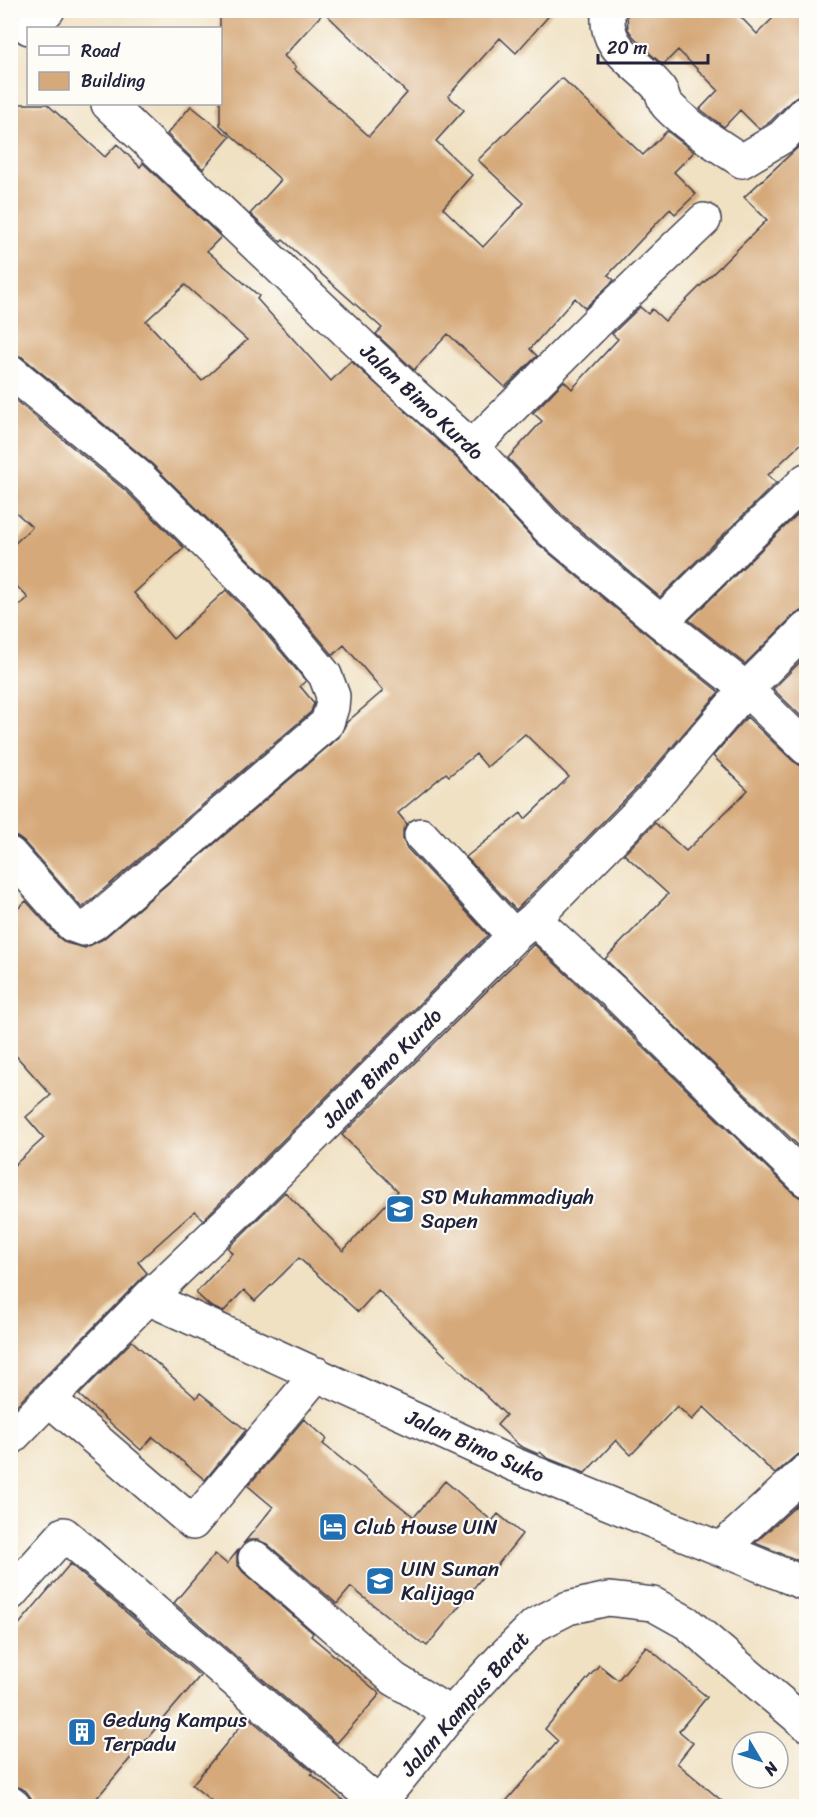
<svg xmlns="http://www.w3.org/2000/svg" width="817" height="1817" viewBox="0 0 817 1817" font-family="Sriracha,sans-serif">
<rect width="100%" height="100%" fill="#fdfcf7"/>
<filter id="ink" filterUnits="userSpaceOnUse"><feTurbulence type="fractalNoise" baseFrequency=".0167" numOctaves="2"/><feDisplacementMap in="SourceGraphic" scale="12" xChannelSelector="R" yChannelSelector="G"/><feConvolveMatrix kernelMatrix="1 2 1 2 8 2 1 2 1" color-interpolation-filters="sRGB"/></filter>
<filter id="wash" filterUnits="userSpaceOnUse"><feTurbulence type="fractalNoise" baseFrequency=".008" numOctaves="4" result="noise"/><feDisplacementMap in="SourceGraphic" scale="24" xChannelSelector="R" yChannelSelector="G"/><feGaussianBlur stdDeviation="1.35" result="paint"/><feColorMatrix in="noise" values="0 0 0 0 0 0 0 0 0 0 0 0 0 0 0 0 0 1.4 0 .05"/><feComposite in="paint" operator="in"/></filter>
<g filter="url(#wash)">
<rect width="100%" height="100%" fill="#f0e1c3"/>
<g id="blocks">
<path fill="#d5a979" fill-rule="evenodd" d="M 220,10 L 554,10 L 516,53 L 500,38 L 448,96 L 464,110 L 436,141 L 472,175 L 443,208 L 483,247 L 524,203 L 478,160 L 562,78 L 643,155 L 667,131 L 694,152 L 674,172 L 696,194 L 675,214 L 670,209 L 608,275 L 614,280 L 585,308 L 575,298 L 530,349 L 537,356 L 505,387 L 448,334 L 414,370 L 376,334 L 382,328 L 283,240 L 281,242 L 250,214 L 281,180 L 220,125 ZM 324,12 L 407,93 L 369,136 L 294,69 L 296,67 L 284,56 Z
M 631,10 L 734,10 L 757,34 L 781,10 L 807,10 L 807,94 L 800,94 L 793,99 L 770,122 L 759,129 L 740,110 L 724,127 L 700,109 L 718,90 L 678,50 L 663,65 L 645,49 L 632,35 L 628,29 L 627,14 Z
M 10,104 L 47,104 L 105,157 L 117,144 L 140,167 L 143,163 L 221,237 L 207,251 L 259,296 L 257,299 L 331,381 L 351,361 L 460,461 L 537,543 L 649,636 L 719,692 L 642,782 L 516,910 L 466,857 L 521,813 L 525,819 L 569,777 L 525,734 L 487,767 L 476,754 L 449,776 L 446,773 L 398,813 L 407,824 L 403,830 L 403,839 L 407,848 L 488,935 L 203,1220 L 195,1211 L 138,1262 L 147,1273 L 10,1412 L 10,1169 L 44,1138 L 26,1117 L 51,1095 L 10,1049 L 10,916 L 26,901 L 58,937 L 66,943 L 85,948 L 103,939 L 339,737 L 347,722 L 383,691 L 344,645 L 333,655 L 272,583 L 152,464 L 22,357 L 10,353 ZM 185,285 L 247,340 L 202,381 L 146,321 Z
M 191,106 L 230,137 L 203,169 L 167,134 Z
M 807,139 L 807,438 L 768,475 L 776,483 L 660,597 L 562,515 L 508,458 L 542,421 L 533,413 L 564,381 L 572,389 L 618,339 L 612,334 L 640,307 L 648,314 L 652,309 L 665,321 L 767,220 L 744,197 Z
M 10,396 L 126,491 L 184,548 L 134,593 L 173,639 L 226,590 L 245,609 L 306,681 L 300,686 L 314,703 L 311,712 L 82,908 L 24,842 L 17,837 L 10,836 L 10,613 L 28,598 L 10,579 L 10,548 L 32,527 L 10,507 Z
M 804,508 L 807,510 L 807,611 L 801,611 L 793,616 L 745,664 L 689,620 Z
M 807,655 L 807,722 L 773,689 Z
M 747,717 L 793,761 L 801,766 L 807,766 L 807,1154 L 605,959 L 668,894 L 624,854 L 655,823 L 686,851 L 748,790 L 713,756 Z
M 534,944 L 604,1009 L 793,1193 L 801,1198 L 807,1198 L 807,1453 L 801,1453 L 794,1457 L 775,1474 L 704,1407 L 692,1420 L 677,1406 L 631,1455 L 616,1440 L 585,1473 L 547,1458 L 540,1452 L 538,1454 L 520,1446 L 497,1425 L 506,1415 L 378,1290 L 358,1312 L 299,1258 L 255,1301 L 244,1290 L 223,1312 L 210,1306 L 196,1293 L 232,1253 L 228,1248 L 285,1192 L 343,1251 L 398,1191 L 342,1135 Z
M 132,1341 L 196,1398 L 200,1393 L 246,1430 L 205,1480 L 153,1437 L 141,1450 L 79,1395 Z
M 304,1419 L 327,1439 L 323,1444 L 414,1517 L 445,1481 L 492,1521 L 498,1514 L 522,1534 L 491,1573 L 488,1570 L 427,1646 L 423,1643 L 422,1644 L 351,1587 L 337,1604 L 267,1544 L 258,1540 L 249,1540 L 243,1544 L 273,1507 L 248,1486 Z
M 807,1496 L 807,1564 L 755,1543 Z
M 239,1549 L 237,1555 L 237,1564 L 243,1572 L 313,1633 L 311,1636 L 380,1694 L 337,1743 L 174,1603 L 215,1554 L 227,1564 Z
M 70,1564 L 200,1676 L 90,1806 L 32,1806 L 31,1798 L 26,1791 L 21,1788 L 10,1785 L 10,1635 Z
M 646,1646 L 707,1697 L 679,1731 L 693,1743 L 677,1763 L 728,1806 L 502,1806 L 558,1741 L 545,1729 L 599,1665 L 618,1680 Z
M 248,1717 L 313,1772 L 311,1774 L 350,1806 L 218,1806 L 192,1785 Z"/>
</g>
</g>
<g filter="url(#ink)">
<use href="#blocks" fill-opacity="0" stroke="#413f4f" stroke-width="1.5"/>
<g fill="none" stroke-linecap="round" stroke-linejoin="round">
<g stroke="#413f4f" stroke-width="36">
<path id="minor" d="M 609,10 C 601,49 639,63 659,88 C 663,93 663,100 667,105 C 688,127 717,144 742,161 L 782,137 L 806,112
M 29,28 L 48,10
M 108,104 L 406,388 L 472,447 L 549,529 L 661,622 L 746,689 L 806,748
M 10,371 L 139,477 L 259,596 L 325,675 L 333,696 L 332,707 L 327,723 L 94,923 L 83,929 L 72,925 L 10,854
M 472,447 L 595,324 L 704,220
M 661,622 L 806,480
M 421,835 L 514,936
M 534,919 L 617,995 L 806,1180
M 148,1298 L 513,1464 L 806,1584
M 50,1400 L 193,1523 L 317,1374
M 10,1439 L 148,1298 L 240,1210 L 514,936 L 534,919 L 656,795 L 746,689 L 806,629
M 722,1548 L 806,1471
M 255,1558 L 394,1679 L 451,1714
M 10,1594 L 64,1534 L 379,1804
M 10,1803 L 14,1806
M 377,1806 L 451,1714 L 501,1659 L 535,1625 L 568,1608 L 608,1599 L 653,1604 L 687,1623 L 806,1724"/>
</g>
<use href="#minor" stroke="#fff" stroke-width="33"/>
</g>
</g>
<defs>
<g id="school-square" transform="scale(1.5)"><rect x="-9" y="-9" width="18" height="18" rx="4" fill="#1f6fb2" stroke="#fdfcf7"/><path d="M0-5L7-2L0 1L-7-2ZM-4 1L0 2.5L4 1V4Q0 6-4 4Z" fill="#fff"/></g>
<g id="hotel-square" transform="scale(1.5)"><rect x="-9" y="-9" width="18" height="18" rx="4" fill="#1f6fb2" stroke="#fdfcf7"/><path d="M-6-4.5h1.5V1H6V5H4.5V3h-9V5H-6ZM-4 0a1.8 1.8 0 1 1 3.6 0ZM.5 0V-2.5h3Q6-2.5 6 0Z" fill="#fff"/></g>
<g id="university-square" transform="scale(1.5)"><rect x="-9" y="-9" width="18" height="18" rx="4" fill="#1f6fb2" stroke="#fdfcf7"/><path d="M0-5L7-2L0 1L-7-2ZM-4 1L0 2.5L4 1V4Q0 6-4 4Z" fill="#fff"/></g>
<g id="building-square" transform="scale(1.5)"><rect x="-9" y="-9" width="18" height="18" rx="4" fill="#1f6fb2" stroke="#fdfcf7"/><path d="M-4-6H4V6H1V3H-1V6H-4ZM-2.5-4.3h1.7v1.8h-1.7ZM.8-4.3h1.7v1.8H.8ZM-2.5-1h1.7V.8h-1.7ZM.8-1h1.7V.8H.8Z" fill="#fff"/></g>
</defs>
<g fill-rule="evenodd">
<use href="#school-square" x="400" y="1209"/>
<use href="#hotel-square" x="333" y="1527"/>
<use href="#university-square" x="380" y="1581"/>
<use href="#building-square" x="82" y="1732"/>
</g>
<g text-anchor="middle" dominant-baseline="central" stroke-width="4.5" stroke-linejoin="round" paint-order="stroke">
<g font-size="21" fill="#22223b" stroke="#fdfcf7">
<text transform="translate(422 402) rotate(43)">Jalan Bimo Kurdo</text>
<text transform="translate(382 1068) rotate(-45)">Jalan Bimo Kurdo</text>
<text transform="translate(475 1446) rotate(24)">Jalan Bimo Suko</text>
<text transform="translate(465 1704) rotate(-49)">Jalan Kampus Barat</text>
</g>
<g font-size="21" fill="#22223b" stroke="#fdfcf7" text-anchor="start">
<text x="421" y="1197">SD Muhammadiyah<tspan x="421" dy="24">Sapen</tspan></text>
<text x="354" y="1527">Club House UIN</text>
<text x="401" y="1569">UIN Sunan<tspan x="401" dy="24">Kalijaga</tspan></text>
<text x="103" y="1720">Gedung Kampus<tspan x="103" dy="24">Terpadu</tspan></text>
</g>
</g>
<rect width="817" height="1817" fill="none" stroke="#fdfcf7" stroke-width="36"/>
<rect x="27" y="27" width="195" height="78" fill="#fdfcf7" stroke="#a5a5ac" stroke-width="1.5"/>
<rect x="39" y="46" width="30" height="9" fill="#ffffff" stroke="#a5a5ac" stroke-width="1.5"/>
<text x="81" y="57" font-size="18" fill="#22223b">Road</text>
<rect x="39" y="72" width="30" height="18" fill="#d5a979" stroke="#a5a5ac" stroke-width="1.5"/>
<text x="81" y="87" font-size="18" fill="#22223b">Building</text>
<g transform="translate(760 1760) rotate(129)"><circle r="28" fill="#fdfcf7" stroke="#a5a5ac" stroke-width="1.5"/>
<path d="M0-4.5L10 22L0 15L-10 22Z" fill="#1f6fb2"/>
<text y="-9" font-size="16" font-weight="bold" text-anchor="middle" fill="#22223b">N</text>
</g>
<path d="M598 54v9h110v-9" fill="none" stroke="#22223b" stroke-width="3"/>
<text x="607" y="54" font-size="18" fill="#22223b" stroke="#fdfcf7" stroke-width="4.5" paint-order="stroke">20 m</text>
</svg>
